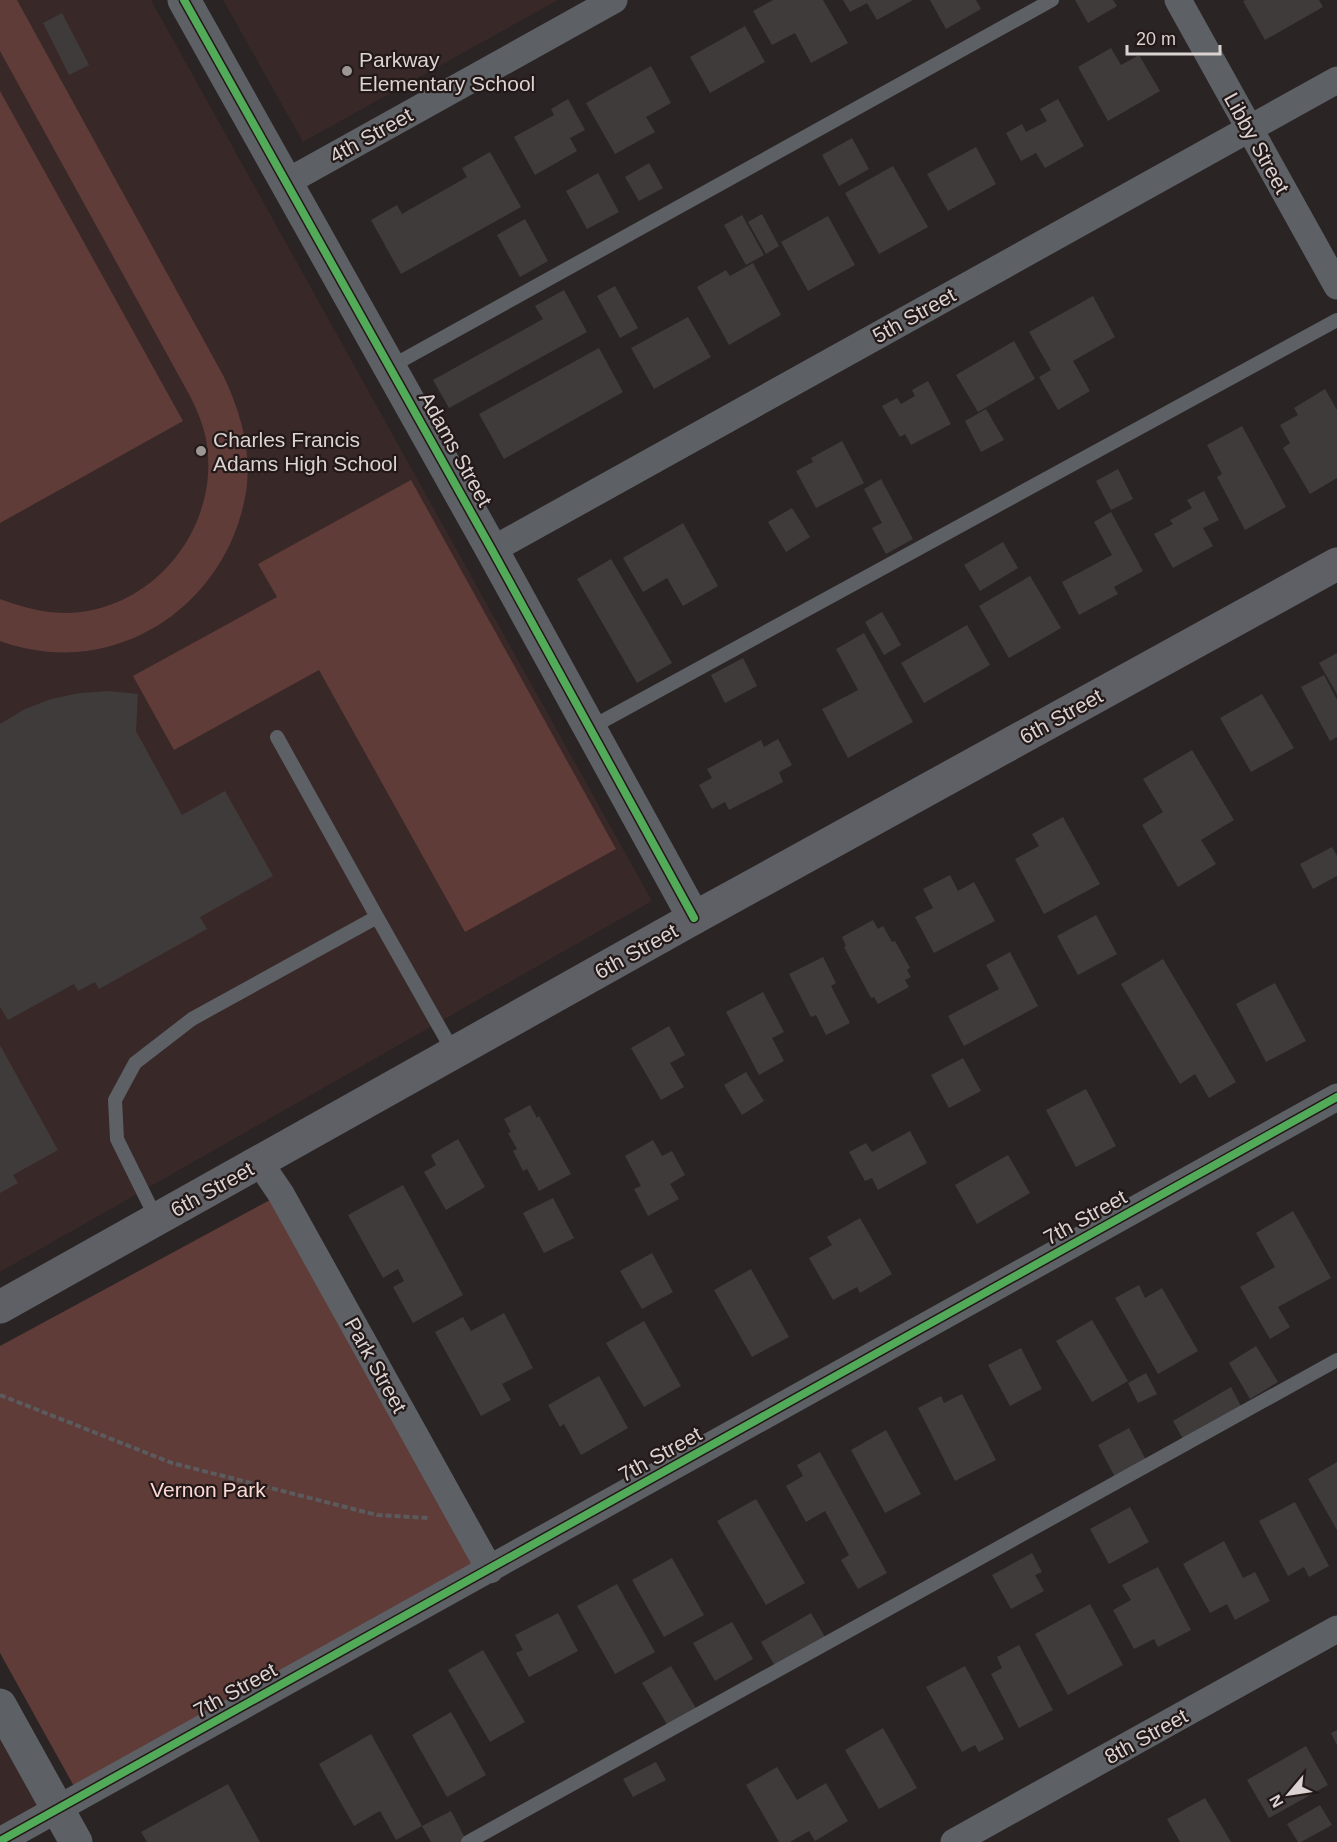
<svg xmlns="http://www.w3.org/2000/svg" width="1337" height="1842" viewBox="0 0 1337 1842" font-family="Arial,sans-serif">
<rect width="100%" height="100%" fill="#2a2424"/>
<path fill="#382827" d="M 0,0 L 151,0 L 652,901 L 0,1272 Z
M 223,0 L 558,0 L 303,142 Z
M 0,1705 L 58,1809 L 0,1841 Z"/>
<path fill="#603c39" d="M 0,0 L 17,0 L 224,377 C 241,413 252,452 246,492 C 227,608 112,682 0,641 L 0,599 C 22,607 43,613 67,613 C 155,611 222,525 206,439 C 203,424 197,410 190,396 L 0,51 Z
M 0,91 L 183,421 L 0,523 Z
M 411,480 L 616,849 L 465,932 L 319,670 L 174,750 L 133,676 L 277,597 L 258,564 Z
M 281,1194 L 490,1570 L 80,1797 L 0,1653 L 0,1346 Z"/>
<path fill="#403b3b" d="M 773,0 L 823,0 L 848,43 L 811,63 L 795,33 L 772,45 L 753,11 Z
M 843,0 L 913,0 L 877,20 L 867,3 L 850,12 Z
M 930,0 L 976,0 L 981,9 L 946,29 Z
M 1075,0 L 1113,0 L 1117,6 L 1088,23 Z
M 1246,0 L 1319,0 L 1323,7 L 1265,40 L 1243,1 Z
M 62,13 L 89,65 L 69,75 L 43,23 Z
M 745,26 L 765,62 L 710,93 L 690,57 Z
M 1111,48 L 1121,65 L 1139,55 L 1160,91 L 1108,121 L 1078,67 Z
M 651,66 L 671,103 L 646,117 L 655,132 L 615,154 L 586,103 Z
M 568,99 L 585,130 L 570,138 L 577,151 L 535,175 L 514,137 L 554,115 L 551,109 Z
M 1058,99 L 1084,146 L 1045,168 L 1036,153 L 1021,161 L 1006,133 L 1022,124 L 1026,132 L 1047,121 L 1040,109 Z
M 852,138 L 869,169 L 839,186 L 822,155 Z
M 976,147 L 996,184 L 948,211 L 927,174 Z
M 490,152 L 521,207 L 401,274 L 371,220 L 397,205 L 402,214 L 467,177 L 462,168 Z
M 649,163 L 663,188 L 639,201 L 625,177 Z
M 893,166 L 928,227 L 879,254 L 845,193 Z
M 598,173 L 619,212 L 587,229 L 566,191 Z
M 762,214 L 779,246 L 766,254 L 748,222 Z
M 742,215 L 764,255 L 746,265 L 724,225 Z
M 828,216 L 855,265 L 808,291 L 781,242 Z
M 525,219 L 548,261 L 520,277 L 497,235 Z
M 753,263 L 781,315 L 729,345 L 697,287 L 726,270 L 730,276 Z
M 615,286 L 638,328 L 620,338 L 597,296 Z
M 564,290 L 587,332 L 449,408 L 433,380 L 543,319 L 535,306 Z
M 1093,296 L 1115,337 L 1073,361 L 1090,391 L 1058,410 L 1039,377 L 1051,370 L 1029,332 Z
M 688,317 L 711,357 L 654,389 L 631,348 Z
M 1014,341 L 1035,379 L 978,412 L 956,375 Z
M 599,348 L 623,392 L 504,459 L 479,414 Z
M 928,381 L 951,424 L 911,445 L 905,434 L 900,437 L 882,406 L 897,398 L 901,404 L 915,396 L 912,390 Z
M 1325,389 L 1337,410 L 1337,478 L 1310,494 L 1283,448 L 1290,443 L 1280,425 L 1298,415 L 1294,408 Z
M 986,409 L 1004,440 L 981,452 L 965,421 Z
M 1242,426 L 1286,507 L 1245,530 L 1217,477 L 1222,474 L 1207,445 Z
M 842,441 L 864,483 L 816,508 L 796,471 L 813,462 L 811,458 Z
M 1118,469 L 1133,499 L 1111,510 L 1096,481 Z
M 881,479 L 913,539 L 886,554 L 872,528 L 882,523 L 864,489 Z
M 1204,491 L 1219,520 L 1203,528 L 1213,546 L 1173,568 L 1154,534 L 1173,524 L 1170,520 L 1192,508 L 1187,500 Z
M 792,508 L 810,537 L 786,552 L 768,522 Z
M 1111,512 L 1143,571 L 1114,587 L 1118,594 L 1079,615 L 1062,582 L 1112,555 L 1094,522 Z
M 683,523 L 718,586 L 683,606 L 667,578 L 643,592 L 623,558 Z
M 1003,542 L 1018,568 L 980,591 L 964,565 Z
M 611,559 L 672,663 L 637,683 L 577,579 Z
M 1030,576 L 1061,628 L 1009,658 L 979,606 Z
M 882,612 L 901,645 L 884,655 L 865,622 Z
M 967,625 L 990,665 L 924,703 L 901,663 Z
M 864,633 L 913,722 L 848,758 L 822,709 L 858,690 L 836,649 Z
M 1337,653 L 1337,694 L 1319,663 Z
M 743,658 L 757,686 L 725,703 L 711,675 Z
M 1324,675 L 1337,700 L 1337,737 L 1330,741 L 1301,687 Z
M 109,691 L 138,694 L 136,731 L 182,815 L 225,791 L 273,876 L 200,917 L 207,929 L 99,989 L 95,982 L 78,991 L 74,984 L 8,1020 L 0,1007 L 0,724 L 25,709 L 51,699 L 80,693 Z
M 1262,694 L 1294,748 L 1251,772 L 1220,718 Z
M 778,739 L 792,765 L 779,772 L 783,782 L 729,810 L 725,802 L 712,809 L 699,785 L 712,778 L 707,769 L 761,740 L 764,747 Z
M 1192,750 L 1234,820 L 1201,840 L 1216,864 L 1178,887 L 1142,825 L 1163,812 L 1143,779 Z
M 1063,817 L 1100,884 L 1044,914 L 1015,859 L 1039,846 L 1032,834 Z
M 1332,847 L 1337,856 L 1337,876 L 1313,889 L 1300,864 Z
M 950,875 L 958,891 L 974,882 L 995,921 L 934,953 L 915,917 L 933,908 L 923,889 Z
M 1096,915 L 1117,954 L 1078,975 L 1057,936 Z
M 873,920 L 878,929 L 883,926 L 892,942 L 895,941 L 910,968 L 907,970 L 911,977 L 905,980 L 909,987 L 878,1004 L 874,997 L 871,998 L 844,947 L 846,946 L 842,937 Z
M 1010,952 L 1038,1006 L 964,1046 L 948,1016 L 999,989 L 986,965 Z
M 823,957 L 836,983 L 831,986 L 850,1023 L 826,1035 L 816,1015 L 811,1017 L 789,974 Z
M 1163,959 L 1236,1082 L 1209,1098 L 1195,1074 L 1180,1084 L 1121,984 Z
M 1275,983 L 1306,1041 L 1266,1062 L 1236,1004 Z
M 763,992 L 784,1032 L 772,1038 L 784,1061 L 759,1075 L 726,1012 Z
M 669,1026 L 685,1055 L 670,1063 L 684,1087 L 661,1100 L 631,1048 Z
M 0,1045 L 58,1150 L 13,1175 L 18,1183 L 0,1193 Z
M 963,1058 L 981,1091 L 949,1108 L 931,1075 Z
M 746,1072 L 764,1101 L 742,1115 L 724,1085 Z
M 1086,1089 L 1116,1146 L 1076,1167 L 1046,1110 Z
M 530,1105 L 537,1118 L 539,1116 L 571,1174 L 539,1191 L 527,1169 L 523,1171 L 513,1151 L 517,1149 L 508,1133 L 511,1132 L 504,1119 Z
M 910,1131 L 927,1163 L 878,1190 L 872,1178 L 865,1181 L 849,1152 L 866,1143 L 872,1152 Z
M 458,1139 L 485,1187 L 446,1210 L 424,1172 L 436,1165 L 431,1155 Z
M 653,1140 L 662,1156 L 672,1151 L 685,1175 L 670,1184 L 679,1199 L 648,1216 L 634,1189 L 641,1186 L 625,1156 Z
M 1008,1155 L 1030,1193 L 977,1224 L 955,1185 Z
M 403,1185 L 463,1295 L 413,1323 L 393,1287 L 404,1281 L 398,1269 L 383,1278 L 348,1215 Z
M 553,1198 L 574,1238 L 544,1253 L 523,1213 Z
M 1293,1211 L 1331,1278 L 1278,1307 L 1290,1327 L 1270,1339 L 1240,1287 L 1275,1267 L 1256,1233 Z
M 860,1218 L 892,1274 L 860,1293 L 857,1287 L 833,1300 L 809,1258 L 832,1245 L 827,1237 Z
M 652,1253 L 673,1292 L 642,1309 L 620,1271 Z
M 751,1269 L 789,1337 L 752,1357 L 714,1290 Z
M 1139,1285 L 1145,1298 L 1162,1288 L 1198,1351 L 1158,1374 L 1115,1298 Z
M 504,1313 L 533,1368 L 502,1384 L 511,1400 L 481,1416 L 435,1332 L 463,1317 L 471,1331 Z
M 1092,1320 L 1128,1381 L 1092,1402 L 1056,1341 Z
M 644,1321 L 681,1386 L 644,1407 L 606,1343 Z
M 1256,1346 L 1278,1382 L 1250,1399 L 1229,1363 Z
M 1021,1348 L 1042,1389 L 1010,1406 L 988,1365 Z
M 1146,1373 L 1157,1394 L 1138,1403 L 1128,1383 Z
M 599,1376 L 628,1428 L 581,1455 L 564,1424 L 560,1427 L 548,1405 Z
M 1231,1387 L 1241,1406 L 1183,1439 L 1173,1421 Z
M 962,1394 L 996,1460 L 955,1481 L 918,1408 L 941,1396 L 944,1403 Z
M 1129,1428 L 1147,1462 L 1116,1479 L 1098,1445 Z
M 886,1430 L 921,1494 L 885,1513 L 851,1450 Z
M 820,1452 L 887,1573 L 858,1589 L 841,1560 L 849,1555 L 825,1511 L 806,1522 L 786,1486 L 803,1476 L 797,1465 Z
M 1337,1462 L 1337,1530 L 1308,1479 Z
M 756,1499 L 805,1583 L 766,1605 L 717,1521 Z
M 1295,1502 L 1329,1566 L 1309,1577 L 1304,1567 L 1288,1576 L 1259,1521 Z
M 1130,1507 L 1149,1542 L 1109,1564 L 1090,1529 Z
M 1224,1541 L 1243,1578 L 1255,1572 L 1270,1601 L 1235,1620 L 1227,1604 L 1210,1613 L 1183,1564 Z
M 1032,1553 L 1042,1572 L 1035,1575 L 1044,1591 L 1011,1609 L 992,1575 Z
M 672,1558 L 704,1615 L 664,1637 L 632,1580 Z
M 1158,1567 L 1191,1630 L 1158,1647 L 1154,1639 L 1134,1649 L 1113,1610 L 1131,1600 L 1122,1585 Z
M 617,1584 L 655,1652 L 615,1674 L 577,1606 Z
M 1090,1604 L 1123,1665 L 1068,1695 L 1035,1634 Z
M 558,1613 L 578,1651 L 529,1677 L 516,1653 L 523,1650 L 515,1635 Z
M 811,1613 L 825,1637 L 775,1666 L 761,1642 Z
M 732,1622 L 753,1659 L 715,1681 L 693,1643 Z
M 1019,1645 L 1053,1710 L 1019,1728 L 991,1674 L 1002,1668 L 997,1657 Z
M 483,1650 L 525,1722 L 490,1742 L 448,1670 Z
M 671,1666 L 697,1710 L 668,1726 L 642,1683 Z
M 965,1666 L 1004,1739 L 979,1752 L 975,1745 L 962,1752 L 926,1687 Z
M 451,1712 L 486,1775 L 447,1797 L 412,1735 Z
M 883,1728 L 917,1788 L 879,1809 L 845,1750 Z
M 1337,1730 L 1337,1745 L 1331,1733 Z
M 371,1734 L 422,1826 L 451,1811 L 466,1840 L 462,1842 L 431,1842 L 422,1826 L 396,1840 L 380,1811 L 354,1826 L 319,1764 Z
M 1306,1746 L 1328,1785 L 1269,1818 L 1247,1780 Z
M 656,1762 L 666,1780 L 633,1797 L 623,1779 Z
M 777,1767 L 797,1800 L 826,1783 L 848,1821 L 815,1841 L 809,1831 L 790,1842 L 779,1842 L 746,1785 Z
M 228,1784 L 260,1842 L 147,1842 L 141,1832 Z
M 1205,1798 L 1231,1842 L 1180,1842 L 1167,1819 Z
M 1320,1805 L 1332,1825 L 1301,1842 L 1298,1842 L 1287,1824 Z"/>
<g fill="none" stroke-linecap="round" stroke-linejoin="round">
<path stroke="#5b5b5e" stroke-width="4" stroke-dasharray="6 3" stroke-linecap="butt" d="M 0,1395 L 172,1463 L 377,1515 L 428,1518"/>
<path stroke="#5d6065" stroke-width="14" d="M 390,367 L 1052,0
M 590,728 L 1337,320
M 377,917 L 454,1053
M 157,1220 L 117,1139 L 115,1100 L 135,1063 L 192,1019 L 377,917 L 277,737
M 468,1842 L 1337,1360"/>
<path stroke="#5d6065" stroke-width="27" d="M 1178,0 L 1337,286
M 285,183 L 614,0
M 492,550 L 1337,80
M 260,1163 L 281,1194 L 490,1570
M 0,1841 L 1337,1097
M 954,1842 L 1337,1629"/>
<path stroke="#5d6065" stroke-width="33" d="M 184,0 L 492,550 L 694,918
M 0,1705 L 76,1842"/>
<path stroke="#5f6065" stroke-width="33" d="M 0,1307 L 694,918 L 1337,564"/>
<g stroke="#231918" stroke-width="11">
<path id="cycleway" d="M 184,0 L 492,550 L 694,918
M 0,1841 L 1337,1097"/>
</g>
<use href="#cycleway" stroke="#51ab58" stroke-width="8"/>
</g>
<g fill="#9c9695" stroke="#231918" stroke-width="2">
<circle cx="347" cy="71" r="6"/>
<circle cx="201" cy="451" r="6"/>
</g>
<g text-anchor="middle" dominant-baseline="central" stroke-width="4.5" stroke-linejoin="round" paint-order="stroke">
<g font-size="21" fill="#dad3d2" stroke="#231918" text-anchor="start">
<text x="359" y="59">Parkway<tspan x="359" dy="24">Elementary School</tspan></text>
<text x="213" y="439">Charles Francis<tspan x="213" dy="24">Adams High School</tspan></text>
</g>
<g font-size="21" fill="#dad3d2" stroke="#231918">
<text transform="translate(371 135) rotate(-29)">4th Street</text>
<text transform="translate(1257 143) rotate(61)">Libby Street</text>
<text transform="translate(914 315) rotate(-29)">5th Street</text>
<text transform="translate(456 449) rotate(61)">Adams Street</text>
<text transform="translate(1061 716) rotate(-29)">6th Street</text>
<text transform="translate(636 951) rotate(-29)">6th Street</text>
<text transform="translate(212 1189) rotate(-29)">6th Street</text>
<text transform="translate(1085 1217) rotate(-29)">7th Street</text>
<text transform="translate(376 1365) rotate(61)">Park Street</text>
<text transform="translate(660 1454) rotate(-29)">7th Street</text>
<text transform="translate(235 1690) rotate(-29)">7th Street</text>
<text transform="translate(1146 1736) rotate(-29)">8th Street</text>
</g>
<g font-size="21" fill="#fbd8d4" stroke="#231918">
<text x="208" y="1489">Vernon Park</text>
</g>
</g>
<g transform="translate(1289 1794) rotate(241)" stroke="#231918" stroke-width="4.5" paint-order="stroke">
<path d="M0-4.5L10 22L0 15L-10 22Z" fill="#dad3d2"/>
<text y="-9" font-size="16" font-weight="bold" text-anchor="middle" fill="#dad3d2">N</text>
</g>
<path d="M1127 45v9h93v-9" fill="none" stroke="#dad3d2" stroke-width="3"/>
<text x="1136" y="45" font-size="18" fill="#dad3d2" stroke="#231918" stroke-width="4.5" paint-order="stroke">20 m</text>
</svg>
